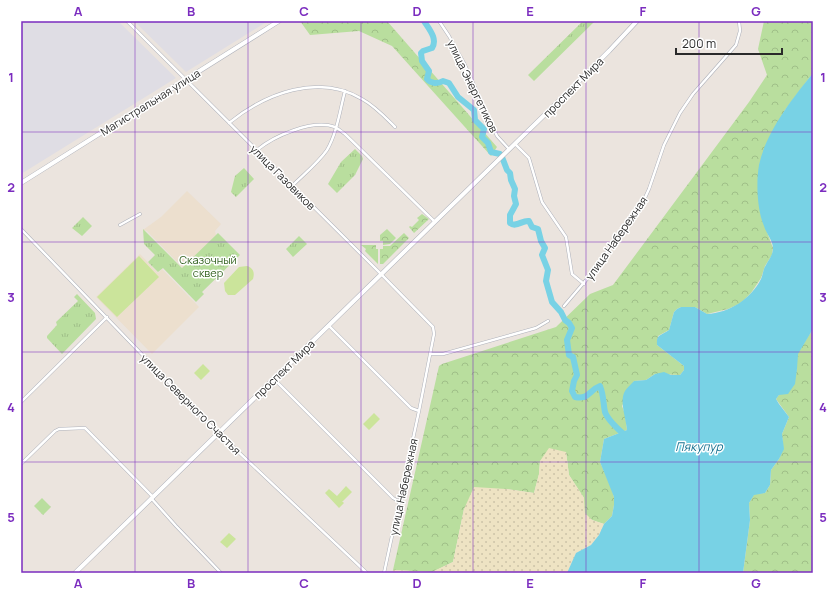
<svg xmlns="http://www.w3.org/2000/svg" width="834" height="594" viewBox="0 0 834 594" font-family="Manrope,sans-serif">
<defs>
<pattern id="forest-crowns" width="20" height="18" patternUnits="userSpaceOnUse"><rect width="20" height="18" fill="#b9de9e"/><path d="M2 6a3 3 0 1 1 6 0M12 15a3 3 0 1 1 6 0" fill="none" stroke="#9fbf88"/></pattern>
<pattern id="sand-dots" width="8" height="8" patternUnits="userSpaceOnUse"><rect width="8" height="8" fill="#eee3c3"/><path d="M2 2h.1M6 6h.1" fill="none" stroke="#ccc3a8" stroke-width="1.8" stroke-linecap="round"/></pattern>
<pattern id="park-tufts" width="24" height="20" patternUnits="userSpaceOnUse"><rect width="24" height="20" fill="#b9de9e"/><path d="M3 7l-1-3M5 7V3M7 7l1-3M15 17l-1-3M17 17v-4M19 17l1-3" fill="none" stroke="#9fbf88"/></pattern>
</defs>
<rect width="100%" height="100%" fill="#ebe4de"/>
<path fill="#dfdde4" d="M 21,21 L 118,21 L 176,78 L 21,174 Z
M 134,21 L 268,21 L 186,72 Z"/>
<path fill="#ecdfce" d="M 187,191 L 221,224 L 215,231 L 216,235 L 183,268 L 147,231 L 143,230 L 161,217 Z
M 140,254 L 158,273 L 162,269 L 199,307 L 152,354 L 96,297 Z"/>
<path fill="url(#forest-crowns)" d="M 300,21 L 387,21 L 497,147 L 491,156 L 392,46 L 359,31 L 310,35 Z
M 764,21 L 813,21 L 813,73 L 785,110 L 764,151 L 760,165 L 761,216 L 773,248 L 772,255 L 765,266 L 761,278 L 751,293 L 745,299 L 739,304 L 728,309 L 707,314 L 695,307 L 681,307 L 677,309 L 674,312 L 669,330 L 658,336 L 657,345 L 684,366 L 684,370 L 680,375 L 655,374 L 646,380 L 634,381 L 622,406 L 625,414 L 627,430 L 604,439 L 600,462 L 611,487 L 614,497 L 614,505 L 612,516 L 604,524 L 592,520 L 584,513 L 584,498 L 569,475 L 566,452 L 540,461 L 539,474 L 534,493 L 506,489 L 464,509 L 453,562 L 432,572 L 393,570 L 439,366 L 442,364 L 556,327 L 590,294 L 613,285 L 749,102 L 767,75 L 758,49 Z
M 422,214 L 429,219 L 414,233 L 409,227 L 410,226 L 412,227 L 419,220 L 417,218 Z
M 387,229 L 396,238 L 390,244 L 383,245 L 383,241 L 380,241 L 380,235 Z
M 404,233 L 409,238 L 383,264 L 380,264 L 380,249 L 383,249 L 383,246 L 390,246 Z
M 361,245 L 376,245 L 376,249 L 378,249 L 378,264 L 365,251 L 366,249 Z
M 813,329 L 813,573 L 743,573 L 750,520 L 749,503 L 754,494 L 765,493 L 770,485 L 771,470 L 779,459 L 783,449 L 782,434 L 789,417 L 776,399 L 797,369 L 797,354 Z"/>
<path fill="url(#sand-dots)" d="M 549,448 L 566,452 L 569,475 L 584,498 L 585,513 L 592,520 L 604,524 L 599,535 L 591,545 L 576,553 L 567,573 L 392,573 L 393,570 L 432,572 L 453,562 L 464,509 L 474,487 L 506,489 L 534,493 L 539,474 L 540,461 Z"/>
<path fill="url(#park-tufts)" d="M 583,21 L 592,21 L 594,22 L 534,81 L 528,75 Z
M 355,149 L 362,156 L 363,159 L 355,175 L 337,193 L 328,184 L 341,162 Z
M 244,168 L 254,179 L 236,197 L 231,192 L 235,176 Z
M 83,217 L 92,226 L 82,236 L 72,228 Z
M 143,229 L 182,268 L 218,233 L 240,255 L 202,292 L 204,294 L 196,302 L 163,268 L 158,272 L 148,262 L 155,255 L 144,244 Z
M 299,236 L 307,244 L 293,257 L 286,249 Z
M 77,294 L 95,313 L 96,319 L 62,354 L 47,338 L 47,336 L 57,325 L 56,322 L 78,301 L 74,297 Z
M 42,498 L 51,507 L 43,515 L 34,506 Z"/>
<path fill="#cbe49b" d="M 139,256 L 159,277 L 117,317 L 97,297 Z
M 247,266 C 253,268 255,272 253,279 L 235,295 L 228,295 L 225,291 L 224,283 L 239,267 Z
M 203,364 L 210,371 L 201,380 L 194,373 Z
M 374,413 L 380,419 L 369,430 L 363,424 Z
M 346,486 L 352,492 L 343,501 L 342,501 L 344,503 L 339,508 L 325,493 L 329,489 L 337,496 Z
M 229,533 L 236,539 L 227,548 L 220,542 Z"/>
<path fill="#78d2e5" d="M 813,73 L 813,329 L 798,354 L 797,369 L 795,384 L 788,394 L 779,395 L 776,399 L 779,404 L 789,417 L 782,434 L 784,449 L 779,459 L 771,470 L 770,485 L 765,493 L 754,495 L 749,503 L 750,520 L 743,573 L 567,573 L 576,553 L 591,545 L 599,535 L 604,524 L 612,516 L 614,505 L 614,497 L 600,462 L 604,439 L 627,430 C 626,418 619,401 625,391 C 627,388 631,384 634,381 L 646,380 L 655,374 L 664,372 L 671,375 L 680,375 L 684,370 L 684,366 L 657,345 C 656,334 661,336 669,330 L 674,312 L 677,309 L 681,307 L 695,307 L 707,314 C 729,313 751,299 761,279 C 763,275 763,269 766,265 C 769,259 773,255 773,248 C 773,241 766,233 764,226 C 757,210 756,182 759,165 C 766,132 792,99 813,73 Z"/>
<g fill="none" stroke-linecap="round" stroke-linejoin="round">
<path stroke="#78d2e5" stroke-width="6" d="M 424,21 C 429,29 438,39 432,48 L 423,51 L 421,53 L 422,61 L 429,71 L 427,79 C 431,84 438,84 443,81 L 449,83 L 458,97 L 474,110 L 475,120 L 484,129 L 482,137 L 488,143 L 491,152 L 500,154 L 502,157 L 507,170 L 510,173 L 511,180 L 515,189 L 514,196 L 516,204 L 510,215 L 510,223 C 516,228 522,220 529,221 L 532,227 L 538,229 L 541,241 L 545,248 L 542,255 L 548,270 L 546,281 L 552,302 L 561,312 L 565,320 L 569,323 L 572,328 L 567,340 L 569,355 L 573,357 L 577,375 L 574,381 L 572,391 L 575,397 C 589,400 589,390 600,386 C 604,396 603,403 605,412 C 608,421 620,431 627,437"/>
<g stroke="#aeb1ba" stroke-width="3.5">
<path id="minor" d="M 127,21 L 381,274 L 433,327 L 434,334 L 419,411 L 384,573
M 439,21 L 449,36 L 464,63 L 497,136 L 509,149
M 229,123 C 266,93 319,73 362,99 C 375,106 385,117 395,127
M 515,144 L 529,158 L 542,202 L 566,237 L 572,274 L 584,284
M 257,150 C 274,136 312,119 335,127 C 339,129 342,132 345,134 L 434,221
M 292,186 C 304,174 318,163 327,150 C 337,133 340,110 345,91
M 120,225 L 140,214
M 21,229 L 212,427 L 367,573
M 564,306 L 587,279 L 643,202 L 649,189 L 664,145 L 680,113 L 693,94 L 736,45 L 740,31 L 739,21
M 329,326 L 411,408 L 419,411
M 430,354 L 443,354 L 536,328 L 548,321
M 274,379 L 393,498 L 400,502
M 21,402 L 107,317
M 21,464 L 55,431 L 59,429 L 85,428 L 153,497
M 151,498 L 176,526 L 221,573"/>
</g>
<g stroke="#aeb1ba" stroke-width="5">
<path id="secondary" d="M 21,183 L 279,21
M 75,573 L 569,91 L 609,51 L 637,21"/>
</g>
<use href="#minor" stroke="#fff" stroke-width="2.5"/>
<use href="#secondary" stroke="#fff" stroke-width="4"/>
</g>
<path fill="none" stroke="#7b2cbf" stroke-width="1" stroke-opacity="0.55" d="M 135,21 L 135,573M 248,21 L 248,573M 361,21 L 361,573M 473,21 L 473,573M 586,21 L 586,573M 699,21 L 699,573M 21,132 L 813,132M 21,242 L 813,242M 21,352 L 813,352M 21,462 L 813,462"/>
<g text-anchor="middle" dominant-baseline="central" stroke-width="3" stroke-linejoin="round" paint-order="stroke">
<g font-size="11" fill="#2a2a2a" stroke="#fff">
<text transform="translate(473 86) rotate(64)">улица Энергетиков</text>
<text transform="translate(573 87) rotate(-45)">проспект Мира</text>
<text transform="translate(150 102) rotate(-32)">Магистральная улица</text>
<text transform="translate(283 177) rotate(45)">улица Газовиков</text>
<text transform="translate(616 238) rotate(-55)">улица Набережная</text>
<text transform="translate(284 369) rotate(-44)">проспект Мира</text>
<text transform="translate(191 404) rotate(45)">улица Северного Счастья</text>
<text transform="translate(403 487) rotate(-78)">улица Набережная</text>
</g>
<g font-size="11" fill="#336220" stroke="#fff">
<text x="208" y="259">Сказочный<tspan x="208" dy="13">сквер</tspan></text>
</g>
<g font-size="12" font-style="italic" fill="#187291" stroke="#fff">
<text x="699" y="446">Пякупур</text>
</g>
</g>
<rect width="834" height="594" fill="none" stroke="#ffffff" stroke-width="44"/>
<path d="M676 48v6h106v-6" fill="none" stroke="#2a2a2a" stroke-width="2"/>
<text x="682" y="48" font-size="12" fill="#2a2a2a" stroke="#ffffff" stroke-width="3" paint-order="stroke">200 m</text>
<rect x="22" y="22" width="790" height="550" fill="none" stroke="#7b2cbf" stroke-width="1.5"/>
<g font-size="13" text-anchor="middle" font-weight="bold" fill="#7b2cbf">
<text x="78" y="16">A</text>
<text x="191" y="16">B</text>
<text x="304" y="16">C</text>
<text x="417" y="16">D</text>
<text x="530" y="16">E</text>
<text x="643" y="16">F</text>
<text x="756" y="16">G</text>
<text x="11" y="82">1</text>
<text x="823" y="82">1</text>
<text x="11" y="192">2</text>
<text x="823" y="192">2</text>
<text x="11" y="302">3</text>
<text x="823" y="302">3</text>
<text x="11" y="412">4</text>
<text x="823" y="412">4</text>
<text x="11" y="522">5</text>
<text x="823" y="522">5</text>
<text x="78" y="588">A</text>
<text x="191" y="588">B</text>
<text x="304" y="588">C</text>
<text x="417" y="588">D</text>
<text x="530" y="588">E</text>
<text x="643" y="588">F</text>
<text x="756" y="588">G</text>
</g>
</svg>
